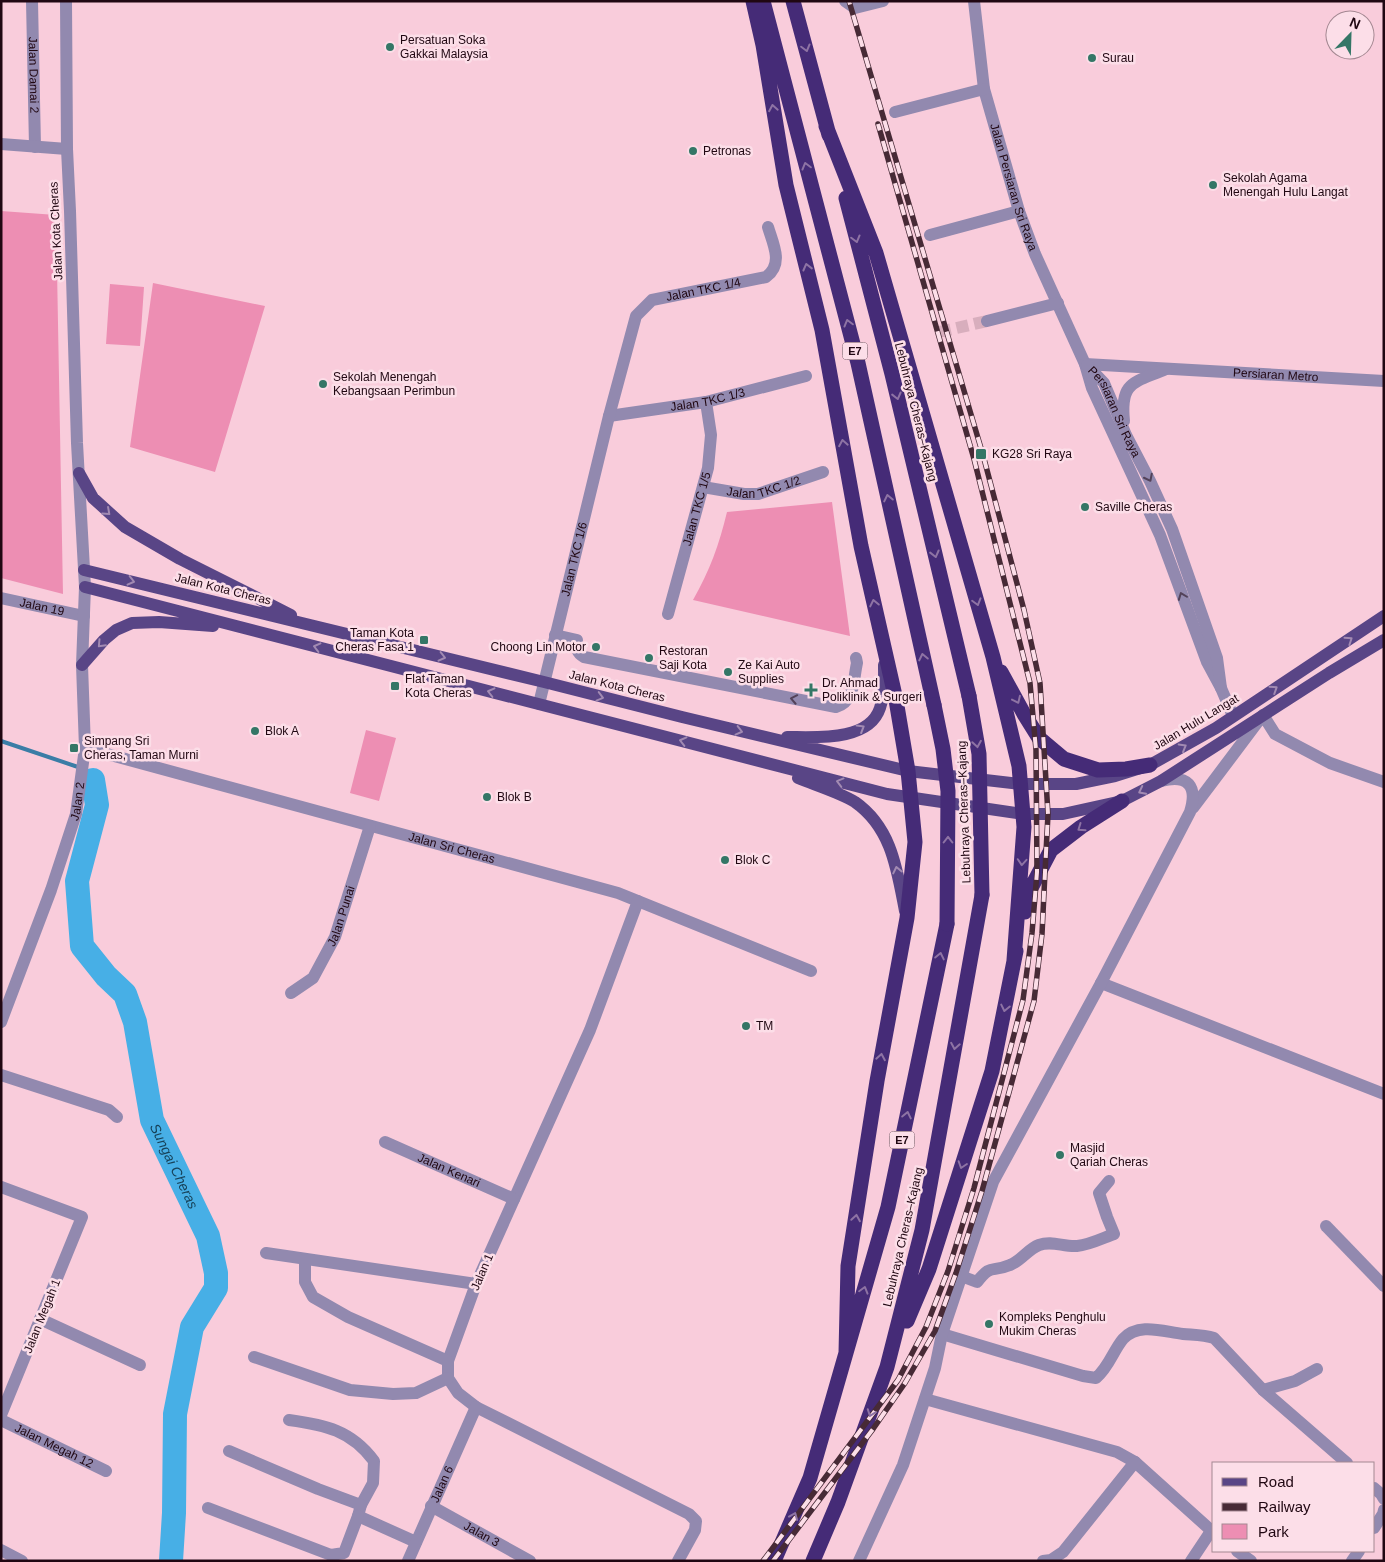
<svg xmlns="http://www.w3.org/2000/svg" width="1385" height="1562" viewBox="0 0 1385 1562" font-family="Helvetica,sans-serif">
<rect width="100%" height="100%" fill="#f9ccdb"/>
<path fill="#ed8eb3" d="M 1,211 L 56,215 L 63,594 L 1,578 Z
M 153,283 L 265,306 L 215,472 L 130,447 Z
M 110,284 L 144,287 L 140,346 L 106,344 Z
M 832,502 L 850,636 L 693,600 C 710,570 719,545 727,512 Z
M 366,730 L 396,738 L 379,801 L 350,793 Z"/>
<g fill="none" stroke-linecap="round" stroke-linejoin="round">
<path stroke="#3b7da6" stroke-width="4" d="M 1,741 L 78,767"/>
<path stroke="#47afe6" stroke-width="24" id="s1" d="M 93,780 L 97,805 L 77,881 L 82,946 L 106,976 L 125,994 L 135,1022 L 152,1120 L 208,1236 L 216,1273 L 216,1288 L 192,1327 L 175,1414 L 174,1513 L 171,1561"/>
<path stroke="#d8aebd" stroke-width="12" stroke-dasharray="12 6" stroke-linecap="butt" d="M 939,332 L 987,321"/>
<g stroke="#9289af" stroke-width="12">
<path id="s2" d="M 32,1 L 35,147"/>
<path d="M 845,1 L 855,8 L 883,1"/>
<path id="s3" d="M 974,1 L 984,89 L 1019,211 L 1035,254 L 1085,364 L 1092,388 L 1160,535 L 1207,662 L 1221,688"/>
<path d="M 895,112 L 984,89"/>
<path d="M 1,144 L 67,149"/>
<path d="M 930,235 L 1019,211"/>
<path d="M 987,321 L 1058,303"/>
<path id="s4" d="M 1085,364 L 1384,381"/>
<path id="s5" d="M 1087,365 L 1104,383 L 1126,435 L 1150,481 L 1172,529 L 1217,658 L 1221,688 L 1233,716"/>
<path id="s6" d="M 609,416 L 706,402 L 806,376"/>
<path d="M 1124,421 C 1120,381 1134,383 1166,369"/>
<path id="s7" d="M 703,487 L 744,494 L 758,494 L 823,472"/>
<path id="s8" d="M 1,598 L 84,616"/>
<path id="s9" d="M 668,614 L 708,468 L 711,435 L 706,402"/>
<path d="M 555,635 L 577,640 C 576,649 577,653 584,657 L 836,707 C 855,701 853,681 857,663 L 856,658"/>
<path id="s10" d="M 539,704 L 609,416 L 636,316 L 652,300 L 766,277 C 784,264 773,244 768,227"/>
<path id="s11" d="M 85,748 L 618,893 L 811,971"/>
<path d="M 1193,808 L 1263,715 L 1275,734 L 1330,763 L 1384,782"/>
<path d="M 638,901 L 590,1030 L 476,1284 L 448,1361 L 448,1378 L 458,1393 L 476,1407 L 689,1514 L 696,1521 L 695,1530 L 678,1561"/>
<path d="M 1101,983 L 1384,1094"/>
<path id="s12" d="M 291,993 L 313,978 L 335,937 L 370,826"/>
<path id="s13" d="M 1,1022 L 51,890 L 76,814 L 85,748 L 82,665 L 85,587 L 77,443 L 70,211 L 67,149 L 66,1"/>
<path d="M 1,1075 L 109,1110 L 117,1117"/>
<path id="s14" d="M 385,1142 L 514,1199"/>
<path d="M 1,1187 L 82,1217 L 1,1415"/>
<path d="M 1326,1226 L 1384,1286"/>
<path d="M 266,1253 L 476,1284"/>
<path d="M 305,1259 L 305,1282 L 313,1297 L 348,1317 L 448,1361"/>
<path d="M 961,1276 L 977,1282 C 992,1263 991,1273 1010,1265 C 1021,1261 1028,1249 1039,1245 C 1052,1240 1063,1247 1077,1246 C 1089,1245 1103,1238 1114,1234 L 1107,1217 L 1099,1193 L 1109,1181"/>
<path d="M 40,1319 L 140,1365"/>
<path d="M 942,1334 L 1083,1376 L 1096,1378 C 1109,1367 1113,1351 1123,1339 C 1139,1322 1164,1332 1183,1334 C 1194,1335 1204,1335 1214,1338 L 1263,1390 L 1347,1463"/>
<path d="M 254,1357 L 350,1390 L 393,1394 L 416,1393 L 448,1378"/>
<path d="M 1263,1390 L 1295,1381 L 1317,1369"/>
<path d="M 925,1399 L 1117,1452 L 1135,1462 L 1214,1533"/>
<path id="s15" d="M 1,1420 L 106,1471"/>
<path d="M 289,1420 C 325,1425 351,1430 374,1461 L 373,1483 L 361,1505 L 358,1516 L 416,1542"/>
<path d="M 229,1451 L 318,1489 L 361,1505"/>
<path d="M 1374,1488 L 1381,1494 L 1384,1499"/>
<path id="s16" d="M 431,1506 L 530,1561"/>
<path d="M 208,1508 L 331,1555 L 344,1553 L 358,1516"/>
<path d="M 1374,1528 L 1383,1514 L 1384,1510"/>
<path d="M 1,1550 L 22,1561"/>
<path d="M 1237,1551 L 1251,1561"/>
<path id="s17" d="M 408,1561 L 476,1407"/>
<path d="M 859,1561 L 903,1465 L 935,1368 L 942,1334 L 993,1182 L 1101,983 L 1190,812 C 1198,786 1188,774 1161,781"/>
<path d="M 1043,1561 L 1051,1560 L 1063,1552 L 1135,1462"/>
<path d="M 1191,1561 L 1211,1531"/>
<path d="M 1352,1561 L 1359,1551"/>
</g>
<path stroke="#594586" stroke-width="12" d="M 79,473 L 93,498 L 125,527 L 180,559 L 291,615
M 84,570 L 544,682 L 682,717 L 908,771 L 1020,784 L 1076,784 L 1115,776 L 1150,765 L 1216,728 L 1384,616
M 85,587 L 887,794 L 1023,814 L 1063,814 L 1122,801 L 1161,781 L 1329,673 L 1384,640
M 82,665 L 104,640 L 116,630 L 132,623 L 159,622 L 213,626
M 787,737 C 815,737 869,742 880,708 C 885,694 884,679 884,665
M 798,778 C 815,785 841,793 855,802 C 892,828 897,870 905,911"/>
<path stroke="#452b77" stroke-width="15" d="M 753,1 L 763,45 L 786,185 L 822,330 L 861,546 L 896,700 L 908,771 L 915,842 L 907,918 L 877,1081 L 848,1266 L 846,1353
M 763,1 L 858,363 L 934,705
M 793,1 L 829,135
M 826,126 L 876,253 L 993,657 L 1019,766 L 1024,827 L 1014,960
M 846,198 L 892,374 L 969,696
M 1001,672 L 1024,714 L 1039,738 L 1064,759 L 1098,770 L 1126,769 L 1150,765
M 1025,912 L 1031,888 L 1051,850 L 1081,827 L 1122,801
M 907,1321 L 929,1269 L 992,1071 L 1016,951
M 774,1561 L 810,1478 L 888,1207 L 947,924
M 813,1561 L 838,1502 L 887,1367 L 922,1230 L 982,895"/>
<g stroke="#472a36" stroke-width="5.5">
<path id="rail" d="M 763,1561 L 898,1380 L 926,1327 L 948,1271 L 974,1188 L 1023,1000 L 1032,933 L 1037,872 L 1036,750 L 1030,683 L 974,459 L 878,124
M 773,1561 L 873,1429 L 905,1383 L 935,1331 L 956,1273 L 982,1191 L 1034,1001 L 1042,934 L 1045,872 L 1048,814 L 1040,683 L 1024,610 L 983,455 L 849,1"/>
</g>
<use href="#rail" stroke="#fcdee8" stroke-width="4" stroke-dasharray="11" stroke-linecap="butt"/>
<path stroke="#452b77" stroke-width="15" d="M 969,696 L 979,754 L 982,895
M 934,705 L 943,749 L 948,791 L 947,924"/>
</g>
<defs><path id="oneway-chevron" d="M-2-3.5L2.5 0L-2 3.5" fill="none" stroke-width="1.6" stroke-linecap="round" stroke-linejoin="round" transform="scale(1.25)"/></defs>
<g stroke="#8e73a4">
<use href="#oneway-chevron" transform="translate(806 48) rotate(75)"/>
<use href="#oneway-chevron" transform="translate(773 108) rotate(-100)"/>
<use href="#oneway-chevron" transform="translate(806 166) rotate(-105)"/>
<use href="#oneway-chevron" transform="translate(856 239) rotate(75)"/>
<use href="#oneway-chevron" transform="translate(807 267) rotate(-104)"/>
<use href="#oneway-chevron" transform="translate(848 323) rotate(-105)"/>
<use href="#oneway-chevron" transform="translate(897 396) rotate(76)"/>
<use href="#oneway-chevron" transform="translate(843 443) rotate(-100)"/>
<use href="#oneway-chevron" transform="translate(888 498) rotate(-102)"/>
<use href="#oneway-chevron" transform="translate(935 554) rotate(76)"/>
<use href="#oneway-chevron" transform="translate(977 602) rotate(74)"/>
<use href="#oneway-chevron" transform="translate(874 603) rotate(-102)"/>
<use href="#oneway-chevron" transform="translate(923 657) rotate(-102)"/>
<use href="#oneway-chevron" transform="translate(1017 700) rotate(65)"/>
<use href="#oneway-chevron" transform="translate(977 744) rotate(81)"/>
<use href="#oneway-chevron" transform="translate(1081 828) rotate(145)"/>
<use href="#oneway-chevron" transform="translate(948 840) rotate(-90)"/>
<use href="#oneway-chevron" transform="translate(1022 862) rotate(94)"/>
<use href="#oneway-chevron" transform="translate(940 956) rotate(-78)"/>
<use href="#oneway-chevron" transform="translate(1005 1008) rotate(102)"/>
<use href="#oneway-chevron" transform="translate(955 1046) rotate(100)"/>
<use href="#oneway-chevron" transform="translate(881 1057) rotate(-80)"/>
<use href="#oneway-chevron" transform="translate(907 1115) rotate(-78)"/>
<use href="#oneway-chevron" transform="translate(962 1165) rotate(108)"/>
<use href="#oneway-chevron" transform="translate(856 1218) rotate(-81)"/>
<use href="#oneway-chevron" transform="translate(864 1290) rotate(-74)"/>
<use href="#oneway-chevron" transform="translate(871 1413) rotate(110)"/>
<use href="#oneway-chevron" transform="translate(794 1516) rotate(-67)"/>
</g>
<g stroke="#534259">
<use href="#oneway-chevron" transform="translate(1149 478) rotate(63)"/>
<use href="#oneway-chevron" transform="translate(1182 596) rotate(-111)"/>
<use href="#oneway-chevron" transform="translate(794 699) rotate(-169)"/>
</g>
<g stroke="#a28ab2">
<use href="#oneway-chevron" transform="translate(107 512) rotate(42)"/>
<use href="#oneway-chevron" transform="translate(131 581) rotate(14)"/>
<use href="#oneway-chevron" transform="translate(1349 640) rotate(-34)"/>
<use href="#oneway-chevron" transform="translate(101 644) rotate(133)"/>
<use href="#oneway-chevron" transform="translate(317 647) rotate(-166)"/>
<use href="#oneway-chevron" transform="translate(442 657) rotate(14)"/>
<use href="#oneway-chevron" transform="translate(1274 689) rotate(-33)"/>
<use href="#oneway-chevron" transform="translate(491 692) rotate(-166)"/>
<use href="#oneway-chevron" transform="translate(600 697) rotate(15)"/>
<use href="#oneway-chevron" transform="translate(861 728) rotate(-31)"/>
<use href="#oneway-chevron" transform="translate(739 731) rotate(14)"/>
<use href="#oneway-chevron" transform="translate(683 741) rotate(-166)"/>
<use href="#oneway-chevron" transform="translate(1183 747) rotate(-30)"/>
<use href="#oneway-chevron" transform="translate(840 782) rotate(-165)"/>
<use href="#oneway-chevron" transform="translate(1142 791) rotate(153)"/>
<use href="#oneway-chevron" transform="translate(897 870) rotate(-102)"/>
</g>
<g fill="#347666" stroke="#fcdee8" stroke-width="2">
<circle cx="390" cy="47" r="5"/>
<circle cx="1092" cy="58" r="5"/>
<circle cx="693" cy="151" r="5"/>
<circle cx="1213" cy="185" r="5"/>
<circle cx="323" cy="384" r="5"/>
<rect x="975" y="448" width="12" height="12" rx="2.5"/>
<circle cx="1085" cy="507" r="5"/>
<rect x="419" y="635" width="10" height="10" rx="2.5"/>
<circle cx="596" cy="647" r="5"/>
<circle cx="649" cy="658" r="5"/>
<circle cx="728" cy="672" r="5"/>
<rect x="390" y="681" width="10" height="10" rx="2.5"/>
<path d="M808.5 682.5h5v5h5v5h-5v5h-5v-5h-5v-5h5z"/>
<circle cx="255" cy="731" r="5"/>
<rect x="69" y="743" width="10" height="10" rx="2.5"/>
<circle cx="487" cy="797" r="5"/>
<circle cx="725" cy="860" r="5"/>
<circle cx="746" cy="1026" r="5"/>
<circle cx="1060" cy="1155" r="5"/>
<circle cx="989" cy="1324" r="5"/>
</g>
<g text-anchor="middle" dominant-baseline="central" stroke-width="5" stroke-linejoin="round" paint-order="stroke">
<g fill="#fcdee8" stroke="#624852" stroke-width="1">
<rect x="842.5" y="342.5" width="25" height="17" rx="4"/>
<rect x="889.5" y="1131.5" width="25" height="17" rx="4"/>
</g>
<g font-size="11" font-weight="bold" fill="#200712">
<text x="855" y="351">E7</text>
<text x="902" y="1140">E7</text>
</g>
<g font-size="12" fill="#200712" stroke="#fcdee8" text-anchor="start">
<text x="400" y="40">Persatuan Soka<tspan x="400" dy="14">Gakkai Malaysia</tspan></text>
<text x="1102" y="58">Surau</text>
<text x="703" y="151">Petronas</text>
<text x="1223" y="178">Sekolah Agama<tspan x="1223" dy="14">Menengah Hulu Langat</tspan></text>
<text x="333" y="377">Sekolah Menengah<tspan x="333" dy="14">Kebangsaan Perimbun</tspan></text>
<text x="992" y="454">KG28 Sri Raya</text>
<text x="1095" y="507">Saville Cheras</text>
<text x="414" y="633" text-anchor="end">Taman Kota<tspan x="414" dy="14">Cheras Fasa 1</tspan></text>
<text x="586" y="647" text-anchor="end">Choong Lin Motor</text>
<text x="659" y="651">Restoran<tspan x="659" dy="14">Saji Kota</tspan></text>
<text x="738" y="665">Ze Kai Auto<tspan x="738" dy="14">Supplies</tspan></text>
<text x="405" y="679">Flat Taman<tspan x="405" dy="14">Kota Cheras</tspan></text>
<text x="822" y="683">Dr. Ahmad<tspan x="822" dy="14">Poliklinik &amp; Surgeri</tspan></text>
<text x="265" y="731">Blok A</text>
<text x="84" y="741">Simpang Sri<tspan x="84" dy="14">Cheras, Taman Murni</tspan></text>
<text x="497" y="797">Blok B</text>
<text x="735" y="860">Blok C</text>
<text x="756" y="1026">TM</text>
<text x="1070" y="1148">Masjid<tspan x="1070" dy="14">Qariah Cheras</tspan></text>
<text x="999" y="1317">Kompleks Penghulu<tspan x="999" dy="14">Mukim Cheras</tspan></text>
</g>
<g font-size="12" fill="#200712" stroke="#fcdee8">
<text stroke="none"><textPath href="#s2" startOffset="74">Jalan Damai 2</textPath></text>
<text stroke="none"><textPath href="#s3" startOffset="191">Jalan Persiaran Sri Raya</textPath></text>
<text transform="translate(56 231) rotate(-93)">Jalan Kota Cheras</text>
<text stroke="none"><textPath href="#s10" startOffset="475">Jalan TKC 1/4</textPath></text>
<text stroke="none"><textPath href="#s4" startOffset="191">Persiaran Metro</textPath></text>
<text stroke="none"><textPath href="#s6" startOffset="100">Jalan TKC 1/3</textPath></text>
<text transform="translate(916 412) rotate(76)">Lebuhraya Cheras–Kajang</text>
<text stroke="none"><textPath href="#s5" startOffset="55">Persiaran Sri Raya</textPath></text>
<text stroke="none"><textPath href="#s7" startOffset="62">Jalan TKC 1/2</textPath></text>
<text stroke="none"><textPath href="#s9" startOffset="109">Jalan TKC 1/5</textPath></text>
<text stroke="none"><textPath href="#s10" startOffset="149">Jalan TKC 1/6</textPath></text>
<text transform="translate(223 589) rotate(14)">Jalan Kota Cheras</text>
<text stroke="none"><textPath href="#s8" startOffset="42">Jalan 19</textPath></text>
<text transform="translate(617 686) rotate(14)">Jalan Kota Cheras</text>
<text transform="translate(1196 722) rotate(-31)">Jalan Hulu Langat</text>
<text stroke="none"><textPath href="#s13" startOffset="234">Jalan 2</textPath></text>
<text transform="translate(964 812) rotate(-92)">Lebuhraya Cheras–Kajang</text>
<text stroke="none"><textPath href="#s11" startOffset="380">Jalan Sri Cheras</textPath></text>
<text stroke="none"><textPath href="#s12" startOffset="95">Jalan Punai</textPath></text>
<text stroke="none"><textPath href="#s14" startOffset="70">Jalan Kenari</textPath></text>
<text transform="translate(903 1237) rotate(-77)">Lebuhraya Cheras–Kajang</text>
<text transform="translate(482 1272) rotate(-67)">Jalan 1</text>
<text transform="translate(42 1316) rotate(-68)">Jalan Megah 1</text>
<text stroke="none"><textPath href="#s15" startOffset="59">Jalan Megah 12</textPath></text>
<text stroke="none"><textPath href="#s17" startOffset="84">Jalan 6</textPath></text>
<text stroke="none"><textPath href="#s16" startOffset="58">Jalan 3</textPath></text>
</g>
<g font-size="14" font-style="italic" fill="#174259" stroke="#fcdee8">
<text stroke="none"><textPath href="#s1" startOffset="414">Sungai Cheras</textPath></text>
</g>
</g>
<rect width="1385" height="1562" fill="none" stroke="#200712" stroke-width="5"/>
<rect x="1212" y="1462" width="162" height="90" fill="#fcdee8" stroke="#a48892"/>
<rect x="1222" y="1478" width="25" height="8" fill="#594586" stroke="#a48892"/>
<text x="1258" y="1487" font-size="15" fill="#200712">Road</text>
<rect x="1222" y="1503" width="25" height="8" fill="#472a36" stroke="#a48892"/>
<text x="1258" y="1512" font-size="15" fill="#200712">Railway</text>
<rect x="1222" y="1524" width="25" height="15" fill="#ed8eb3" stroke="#a48892"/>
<text x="1258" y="1537" font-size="15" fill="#200712">Park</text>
<g transform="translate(1350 35) rotate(23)"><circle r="24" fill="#fcdee8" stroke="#a48892"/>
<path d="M0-4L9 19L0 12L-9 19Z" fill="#347666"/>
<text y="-8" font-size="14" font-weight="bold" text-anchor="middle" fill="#200712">N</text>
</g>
</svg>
